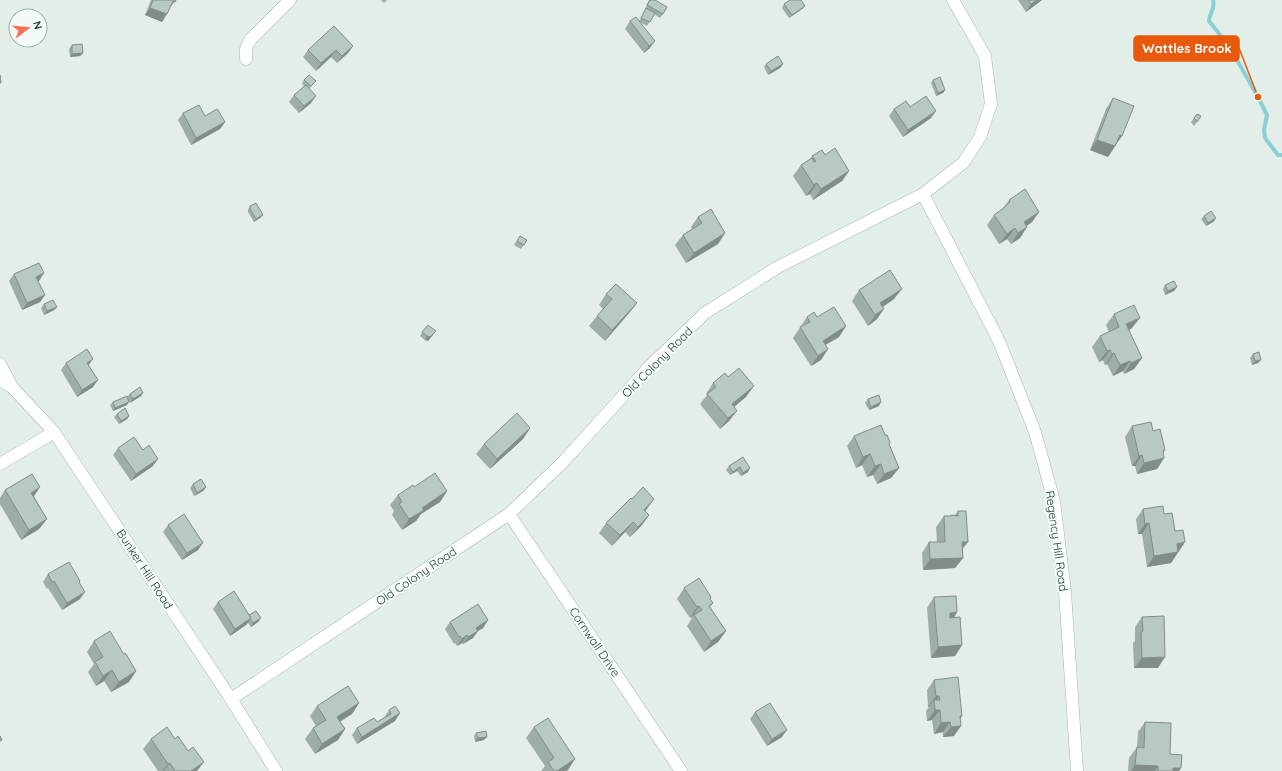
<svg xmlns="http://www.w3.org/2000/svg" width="1282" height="771" viewBox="0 0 1282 771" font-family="Quicksand,sans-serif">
<rect width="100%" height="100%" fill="#e3eee8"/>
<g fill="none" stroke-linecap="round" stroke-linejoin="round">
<path stroke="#89cfd5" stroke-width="4" d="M 1213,0 C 1216,9 1209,13 1209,21 L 1229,46 L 1258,97 L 1267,115 L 1264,130 L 1265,138 L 1278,155 L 1282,155"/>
<g stroke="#a5b6af" stroke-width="13">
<path id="minor" d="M 246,59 L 246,49 L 250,40 L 290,0
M 923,194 L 999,341 L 1035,432 L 1054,501 L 1065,592 L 1077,771
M 0,364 L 12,387
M 0,464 L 54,432
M 509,514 L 681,771
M 231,699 L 509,514 L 563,462 L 649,367 L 705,313 L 778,267 L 923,194 L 963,163 L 980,137 L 991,104 L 985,56 L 953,0"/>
</g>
<g stroke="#a5b6af" stroke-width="13">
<path id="tertiary" d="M 0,380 L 12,387 L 54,432 L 231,699 L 276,771"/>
</g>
<use href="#minor" stroke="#fff" stroke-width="12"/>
<use href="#tertiary" stroke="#fff" stroke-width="12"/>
</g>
<path fill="#9eada6" d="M 150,0 L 176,0 L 169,9 L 162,22 L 145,15 L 151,0 Z
M 381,0 L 387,0 L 384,3 Z
M 649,0 L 655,0 L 663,14 L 660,18 L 654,14 L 647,26 L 640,22 L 650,48 L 644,53 L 625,29 L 630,21 L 639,21 L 646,9 L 645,9 Z
M 1018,0 L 1042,0 L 1026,12 Z
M 784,4 L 805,6 L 802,9 L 789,18 L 782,8 Z
M 72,45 L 83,53 L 80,56 L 70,57 L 69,49 Z
M 353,46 L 348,53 L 337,63 L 331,57 L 316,71 L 303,57 L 308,50 Z
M 766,64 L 783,64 L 780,68 L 768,75 L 764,67 Z
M 304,80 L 316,81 L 309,89 L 311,103 L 299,113 L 289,102 L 294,95 L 304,86 L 302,83 Z
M 933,80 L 945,90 L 943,93 L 936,96 L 931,83 Z
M 1113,98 L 1116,145 L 1108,157 L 1090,150 L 1106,109 Z
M 894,109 L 931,118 L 903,137 L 889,116 Z
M 183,113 L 205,116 L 225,122 L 220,129 L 191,145 L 178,120 Z
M 1197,114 L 1201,116 L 1194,126 L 1191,122 Z
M 825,155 L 849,171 L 842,181 L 813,200 L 810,194 L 806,196 L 793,176 L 801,165 L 810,159 L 812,156 Z
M 1009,200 L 1039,212 L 1032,222 L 1027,226 L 1027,227 L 1020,238 L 1011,244 L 1007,239 L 999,244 L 987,225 L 994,215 L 1002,210 Z
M 250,206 L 263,215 L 260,218 L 254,222 L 248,212 L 248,210 Z
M 1204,216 L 1216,218 L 1213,222 L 1206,226 L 1201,219 Z
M 698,217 L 725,233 L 718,244 L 686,263 L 675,245 L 683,235 L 692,229 L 691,227 Z
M 520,236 L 524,245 L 521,249 L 514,245 Z
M 14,274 L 39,281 L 38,281 L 45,295 L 40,302 L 22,310 L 9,281 Z
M 1165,285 L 1177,287 L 1174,291 L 1165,295 L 1163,289 Z
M 859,290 L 894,299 L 883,307 L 877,319 L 868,326 L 852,301 Z
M 606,294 L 637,303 L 629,313 L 605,341 L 589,326 L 597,316 L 603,309 L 599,305 Z
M 44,304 L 57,307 L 54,310 L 44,315 L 41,308 Z
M 1114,314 L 1132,328 L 1129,330 L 1142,358 L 1134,369 L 1124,374 L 1123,371 L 1113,376 L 1107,364 L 1105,365 L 1103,360 L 1099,362 L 1092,347 L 1100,336 L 1109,332 L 1106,325 Z
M 807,317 L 817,317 L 846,326 L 839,337 L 825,345 L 828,349 L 821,360 L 811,366 L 793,338 Z
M 436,331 L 428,341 L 425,340 L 420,336 L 422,332 Z
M 1253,354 L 1258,363 L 1252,365 L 1250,358 Z
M 66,363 L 88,365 L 93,387 L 77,397 L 61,370 Z
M 728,377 L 746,397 L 734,407 L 729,421 L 720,429 L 700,404 L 707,395 L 706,394 L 713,383 Z
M 130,394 L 141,396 L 130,403 L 129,401 L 127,405 L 113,411 L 110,405 L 113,402 L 127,397 Z
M 868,399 L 879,406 L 869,410 L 865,403 Z
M 117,414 L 129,416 L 127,419 L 119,424 L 114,417 Z
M 1132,426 L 1153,431 L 1165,450 L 1163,453 L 1164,458 L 1157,469 L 1137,474 L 1135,466 L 1132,466 L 1125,437 Z
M 530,428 L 523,439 L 490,469 L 476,454 L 484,444 Z
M 854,436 L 889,444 L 899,468 L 891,478 L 877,484 L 873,475 L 867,477 L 862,465 L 856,468 L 847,446 Z
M 118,448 L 153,466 L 131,481 L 113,455 Z
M 743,457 L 748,472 L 741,476 L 737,471 L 730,475 L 726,470 L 729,466 Z
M 193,484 L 206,487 L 203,491 L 194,496 L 190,488 Z
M 414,487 L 447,491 L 440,502 L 421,514 L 416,521 L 402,530 L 392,515 L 394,511 L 390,505 L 398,495 Z
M 5,490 L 34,496 L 47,519 L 39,529 L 21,540 L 0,504 L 0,498 Z
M 647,509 L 645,511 L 649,515 L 642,525 L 630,537 L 625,532 L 612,546 L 599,533 L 606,523 Z
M 1143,509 L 1164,514 L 1175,531 L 1185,542 L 1171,563 L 1147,567 L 1142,534 L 1138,534 L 1136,519 Z
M 958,511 L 962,549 L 963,558 L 955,568 L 923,570 L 922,553 L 929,542 L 937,542 L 936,527 L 944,516 L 950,516 L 951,515 L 955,515 Z
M 168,525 L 198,550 L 182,560 L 163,532 Z
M 48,574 L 79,583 L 80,599 L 62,610 L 48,588 L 47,589 L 43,582 Z
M 684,588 L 711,597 L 710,599 L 713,603 L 710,607 L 726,631 L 718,642 L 704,652 L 687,626 L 692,618 L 692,617 L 690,618 L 677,599 Z
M 934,597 L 957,612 L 954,618 L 962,645 L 955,656 L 931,658 L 927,608 Z
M 218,602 L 249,615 L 261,618 L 258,622 L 251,627 L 248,623 L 246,625 L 230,636 L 213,609 Z
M 1142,617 L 1158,668 L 1134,668 L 1133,643 L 1135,641 L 1135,627 Z
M 488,620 L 483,628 L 478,631 L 473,638 L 463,644 L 462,643 L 457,646 L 455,643 L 454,644 L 445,629 L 450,622 Z
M 94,641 L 123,653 L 136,671 L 129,682 L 111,692 L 104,681 L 96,686 L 88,672 L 94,664 L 87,652 Z
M 934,680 L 962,716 L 960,719 L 954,736 L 943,737 L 943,732 L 934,734 L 932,720 L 927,721 L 926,711 L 929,707 L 928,707 L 927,690 Z
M 359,703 L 352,714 L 340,721 L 345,729 L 338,740 L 315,754 L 305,739 L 313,728 L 316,726 L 310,716 L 317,706 Z
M 389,710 L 395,721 L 357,744 L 352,735 L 357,728 L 377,722 L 384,718 Z
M 755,712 L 782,737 L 767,746 L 750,719 Z
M 1145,722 L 1181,768 L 1179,771 L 1128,771 L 1129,758 L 1137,747 L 1138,732 Z
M 534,727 L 568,770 L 566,771 L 541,771 L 545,766 L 526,738 Z
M 476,733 L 484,740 L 475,742 L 474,736 Z
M 151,739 L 197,771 L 158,771 L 143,749 Z"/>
<path fill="#818d87" d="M 1037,0 L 1042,0 L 1026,12 L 1031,4 Z
M 805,6 L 802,9 L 789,18 L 792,15 Z
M 150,8 L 167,14 L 162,22 L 145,15 Z
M 655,41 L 650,48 L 644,53 L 649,46 Z
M 353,46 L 348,53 L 337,63 L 342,56 Z
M 336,50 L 331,57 L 316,71 L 321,63 Z
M 83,53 L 80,56 L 70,57 L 72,54 Z
M 783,64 L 780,68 L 768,75 L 771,71 Z
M 945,90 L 943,93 L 936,96 L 938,93 Z
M 316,96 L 311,103 L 299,113 L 304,106 Z
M 936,111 L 931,118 L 903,137 L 908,130 Z
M 225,122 L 220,129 L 191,145 L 196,138 Z
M 1120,135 L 1122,136 L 1115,146 Z
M 1097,140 L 1115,146 L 1108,157 L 1090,150 Z
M 849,171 L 842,181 L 813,200 L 821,189 Z
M 817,183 L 810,194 L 806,196 L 814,185 Z
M 1039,212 L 1032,222 L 1017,232 L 1024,222 Z
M 263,215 L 260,218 L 254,222 L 256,219 Z
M 1216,218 L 1213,222 L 1206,226 L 1208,223 Z
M 1027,227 L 1020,238 L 1011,244 L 1018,233 Z
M 1015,228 L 1007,239 L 999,244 L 1007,234 Z
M 725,233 L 718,244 L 686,263 L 694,253 Z
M 44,273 L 39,281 L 31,284 L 36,277 Z
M 1177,287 L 1174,291 L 1165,295 L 1168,291 Z
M 902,289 L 894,299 L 873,313 L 880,303 Z
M 45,295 L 40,302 L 22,310 L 27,303 Z
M 637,303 L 629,313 L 605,341 L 612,330 Z
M 57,307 L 54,310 L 44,315 L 47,311 Z
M 884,309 L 877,319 L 868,326 L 875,315 Z
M 1140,318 L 1132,328 L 1118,335 L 1126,324 Z
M 846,326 L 839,337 L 815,351 L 823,341 Z
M 436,331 L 428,341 L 425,340 L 427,336 Z
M 828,349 L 821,360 L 811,366 L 818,356 Z
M 1110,350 L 1103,360 L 1099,362 L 1107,351 Z
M 1114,353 L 1107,364 L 1105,365 L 1112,354 Z
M 1142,358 L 1134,369 L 1124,374 L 1131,363 Z
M 93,359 L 88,366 L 87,363 Z
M 1261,360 L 1258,363 L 1252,365 L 1255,361 Z
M 1130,361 L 1123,371 L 1113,376 L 1120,365 Z
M 98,380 L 93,387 L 77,397 L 82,390 Z
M 754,386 L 746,397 L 724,415 L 732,404 Z
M 143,393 L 141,396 L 130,403 L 133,399 Z
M 129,402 L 127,405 L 113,411 L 115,408 Z
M 881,402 L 879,406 L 869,410 L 871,407 Z
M 737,411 L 729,421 L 720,429 L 728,418 Z
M 129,416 L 127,419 L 119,424 L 121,421 Z
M 530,428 L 523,439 L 490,469 L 497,459 Z
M 1165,450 L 1158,460 L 1164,458 L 1157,469 L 1137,474 L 1144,463 L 1163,451 Z
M 870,454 L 862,465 L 856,468 L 863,457 Z
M 1142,455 L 1135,466 L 1132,466 L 1139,456 Z
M 158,459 L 153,466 L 131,481 L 136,474 Z
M 881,464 L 873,475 L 867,477 L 875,466 Z
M 740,467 L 737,471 L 730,475 L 733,472 Z
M 750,468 L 748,472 L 741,476 L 743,473 Z
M 899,468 L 891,478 L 877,484 L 884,474 Z
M 40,487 L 33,498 L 31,493 Z
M 206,487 L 203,491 L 194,496 L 197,493 Z
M 447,491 L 440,502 L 421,514 L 416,521 L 402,530 L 409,519 L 422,508 Z
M 654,499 L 647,509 L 636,520 L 644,510 Z
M 649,515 L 642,525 L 630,537 L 638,527 Z
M 47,519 L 39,529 L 21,540 L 29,530 Z
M 633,522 L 625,532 L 612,546 L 620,535 Z
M 1149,523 L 1142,534 L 1138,534 L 1145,524 Z
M 962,542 L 968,542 L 960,552 Z
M 1185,542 L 1171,563 L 1147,567 L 1154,556 L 1177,544 Z
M 203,543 L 198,550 L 182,560 L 187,553 Z
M 963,558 L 955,568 L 923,570 L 930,559 Z
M 85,592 L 80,599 L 62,610 L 67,603 Z
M 699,606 L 692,617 L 690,618 L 697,607 Z
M 957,612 L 950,623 L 950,613 Z
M 251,618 L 246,625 L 230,636 L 235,629 Z
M 261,618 L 258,622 L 251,627 L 253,623 Z
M 488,620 L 483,628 L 471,635 L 476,628 Z
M 478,631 L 473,638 L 463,644 L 468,637 Z
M 726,631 L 718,642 L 704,652 L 711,641 Z
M 467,635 L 462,643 L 457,646 L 462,639 Z
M 962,645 L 955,656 L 931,658 L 938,647 Z
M 1165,657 L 1158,668 L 1134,668 L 1142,658 Z
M 112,670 L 104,681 L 96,686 L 103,676 Z
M 136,671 L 129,682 L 111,692 L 119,682 Z
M 936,696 L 939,696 L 934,703 L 934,700 L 929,707 L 928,707 Z
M 359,703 L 352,714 L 330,728 L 337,717 Z
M 935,710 L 940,710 L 932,720 L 927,721 Z
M 400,713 L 395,721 L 357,744 L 362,737 Z
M 960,716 L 962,716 L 955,726 L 961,726 L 954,736 L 943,737 L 951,727 Z
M 950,722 L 943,732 L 934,734 L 941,723 Z
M 345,729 L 338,740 L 315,754 L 322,744 Z
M 787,730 L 782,737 L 767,746 L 772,739 Z
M 487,737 L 484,740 L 475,742 L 478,738 Z
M 575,759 L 568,770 L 566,771 L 557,771 Z
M 204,762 L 197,771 L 191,771 Z
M 170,763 L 164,771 L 163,771 L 168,764 Z
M 1135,765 L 1158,766 L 1155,771 L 1131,771 Z
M 1173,768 L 1181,768 L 1179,771 L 1171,771 Z"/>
<path fill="#b8c9c1" stroke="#818d87" d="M 153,0 L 176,0 L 175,2 L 173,1 L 167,14 L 150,8 Z
M 650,0 L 655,0 L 667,7 L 663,14 L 647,5 Z
M 790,0 L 801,0 L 805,6 L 792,15 L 784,4 Z
M 1028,0 L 1037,0 L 1031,4 Z
M 646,8 L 655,13 L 650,22 L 641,18 Z
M 636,17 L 655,41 L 649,46 L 630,21 Z
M 334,26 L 353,46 L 342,56 L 336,50 L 321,63 L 308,50 Z
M 82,44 L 83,53 L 72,54 L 72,45 Z
M 778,56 L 783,64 L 771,71 L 766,64 Z
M 0,75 L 1,83 L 0,83 Z
M 309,75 L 316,81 L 311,86 L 304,80 Z
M 940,77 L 945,90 L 938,93 L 933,80 Z
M 306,85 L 316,96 L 304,106 L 294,95 Z
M 926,96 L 936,111 L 908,130 L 894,109 L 906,101 L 910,107 Z
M 1113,98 L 1134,106 L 1122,136 L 1120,135 L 1115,146 L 1097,140 Z
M 199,105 L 205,116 L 217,109 L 218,110 L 225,122 L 196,138 L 183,113 Z
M 1197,114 L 1201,116 L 1197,122 L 1194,118 Z
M 835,148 L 849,171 L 821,189 L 817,183 L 814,185 L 801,165 L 812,158 L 814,162 L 816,161 L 812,156 L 822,150 L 825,155 Z
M 1025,189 L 1039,212 L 1024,222 L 1027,227 L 1018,233 L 1015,228 L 1007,234 L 994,215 L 1005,207 L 1005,206 L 1010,202 L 1009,200 Z
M 256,203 L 263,215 L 256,219 L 250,209 L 250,206 Z
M 711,209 L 725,233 L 694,253 L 683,235 L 702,223 L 698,217 Z
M 1211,211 L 1216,218 L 1208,223 L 1204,216 Z
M 520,236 L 527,240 L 524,245 L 517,241 Z
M 39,263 L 44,273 L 36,277 L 45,295 L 27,303 L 14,274 Z
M 890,270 L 902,289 L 880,303 L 884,309 L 875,315 L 859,290 Z
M 1174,281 L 1177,287 L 1168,291 L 1165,285 Z
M 616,284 L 637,303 L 612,330 L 597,316 L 612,299 L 606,294 Z
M 53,300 L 57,307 L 47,311 L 44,304 Z
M 1134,305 L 1140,318 L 1126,324 L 1142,358 L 1131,363 L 1130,361 L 1120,365 L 1114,353 L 1112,354 L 1110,350 L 1107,351 L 1100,336 L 1119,327 L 1114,314 Z
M 834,307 L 846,326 L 823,341 L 828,349 L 818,356 L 800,327 L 810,322 L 807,317 L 814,312 L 817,317 Z
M 428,325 L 436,331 L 430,337 L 427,336 L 422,332 Z
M 87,349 L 93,359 L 87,363 L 98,380 L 82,390 L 66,363 Z
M 1259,352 L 1261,360 L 1255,361 L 1253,354 Z
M 739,368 L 754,386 L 732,404 L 737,411 L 728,418 L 707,394 L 716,387 L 713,383 L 725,373 L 728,377 Z
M 140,387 L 143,393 L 133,399 L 130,394 Z
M 879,395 L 881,402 L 871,407 L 868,399 Z
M 127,396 L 129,402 L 115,408 L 113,402 Z
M 125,408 L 129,416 L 121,421 L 117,414 Z
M 517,413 L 530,428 L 497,459 L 484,444 Z
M 1151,422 L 1153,431 L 1160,429 L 1165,450 L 1163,451 L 1164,458 L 1144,463 L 1142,455 L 1139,456 L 1132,426 Z
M 881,425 L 885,435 L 887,435 L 890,442 L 889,444 L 899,468 L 884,474 L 881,464 L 875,466 L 870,454 L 863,457 L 854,436 Z
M 134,437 L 143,450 L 149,445 L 158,459 L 136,474 L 118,448 Z
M 743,457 L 750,468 L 743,473 L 740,467 L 733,472 L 729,466 Z
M 435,473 L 447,491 L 422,508 L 424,510 L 409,519 L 399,504 L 402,502 L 398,495 L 413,485 L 414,487 Z
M 32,474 L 40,487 L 31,493 L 47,519 L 29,530 L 5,490 Z
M 201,479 L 206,487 L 197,493 L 193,484 Z
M 643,487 L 654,499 L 644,510 L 649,515 L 638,527 L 633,522 L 620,535 L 606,523 L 631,498 L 632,499 Z
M 1163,506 L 1164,514 L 1172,513 L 1175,531 L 1183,530 L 1185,542 L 1177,544 L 1178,552 L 1154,556 L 1149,523 L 1145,524 L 1143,509 Z
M 958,511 L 966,511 L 968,542 L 962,542 L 963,558 L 930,559 L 929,542 L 945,542 L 944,516 L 951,516 L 951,515 L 958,516 Z
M 184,514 L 203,543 L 187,553 L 168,525 Z
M 69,562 L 80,581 L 79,582 L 85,592 L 67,603 L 54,581 L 52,582 L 48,574 Z
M 699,578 L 711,597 L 710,599 L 713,603 L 709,606 L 726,631 L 711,641 L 694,615 L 702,610 L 699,606 L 697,607 L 684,588 Z
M 234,591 L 251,618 L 235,629 L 218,602 Z
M 956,596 L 957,612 L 950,613 L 950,618 L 960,617 L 962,645 L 938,647 L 934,597 Z
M 478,604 L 488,620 L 476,628 L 478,631 L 468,637 L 467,635 L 462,639 L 460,636 L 459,637 L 450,622 Z
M 256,611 L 261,618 L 253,623 L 250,619 L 251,618 L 249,615 Z
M 1164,616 L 1165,657 L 1142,658 L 1141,633 L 1143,631 L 1142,617 Z
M 110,631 L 123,653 L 126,654 L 136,671 L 119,682 L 112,670 L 103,676 L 95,662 L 103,657 L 94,641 Z
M 958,677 L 962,716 L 960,716 L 961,726 L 951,727 L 950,722 L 941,723 L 940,710 L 935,710 L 934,700 L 940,700 L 939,696 L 936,696 L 934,680 Z
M 348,686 L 359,703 L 337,717 L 345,729 L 322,744 L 313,728 L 326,720 L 317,706 Z
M 770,703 L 787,730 L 772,739 L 755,712 Z
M 395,706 L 400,713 L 362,737 L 357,728 L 374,718 L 377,722 L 391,714 L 389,710 Z
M 548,718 L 575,759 L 557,771 L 554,771 L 548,762 L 554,758 L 534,727 Z
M 1145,722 L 1171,723 L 1170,754 L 1182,755 L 1181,768 L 1173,768 L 1173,771 L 1158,771 L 1158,766 L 1135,765 L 1137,747 L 1144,748 Z
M 167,727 L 175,739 L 178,736 L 188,751 L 193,747 L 204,762 L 191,771 L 175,771 L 170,763 L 168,764 L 151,739 Z
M 486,731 L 487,737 L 478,738 L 476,733 Z
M 0,736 L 2,740 L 0,741 Z"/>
<g text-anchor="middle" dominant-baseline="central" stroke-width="4" stroke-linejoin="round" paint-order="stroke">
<g font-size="12" fill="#224036" stroke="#f4faf7">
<text transform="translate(657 362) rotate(-45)">Old Colony Road</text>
<text transform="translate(1057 541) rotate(82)">Regency Hill Road</text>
<text transform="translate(145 569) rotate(57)">Bunker Hill Road</text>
<text transform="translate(416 576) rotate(-34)">Old Colony Road</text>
<text transform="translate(595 642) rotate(56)">Cornwall Drive</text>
</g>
</g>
<path fill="none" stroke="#e8590c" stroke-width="1.5" d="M1258 97L1239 48"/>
<circle fill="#e8590c" stroke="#f4faf7" stroke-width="1.5" cx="1258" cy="97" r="4"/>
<rect fill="#e8590c" stroke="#e8590c" stroke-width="1.5" x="1134" y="36" width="105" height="25" rx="4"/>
<g font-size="13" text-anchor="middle" font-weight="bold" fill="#fff">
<text x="1187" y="53">Wattles Brook</text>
</g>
<g transform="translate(28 28) rotate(74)"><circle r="19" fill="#f4faf7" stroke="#a0b0aa"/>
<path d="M0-3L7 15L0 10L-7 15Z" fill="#f87257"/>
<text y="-6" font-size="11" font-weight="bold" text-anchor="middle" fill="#224036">N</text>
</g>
</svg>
